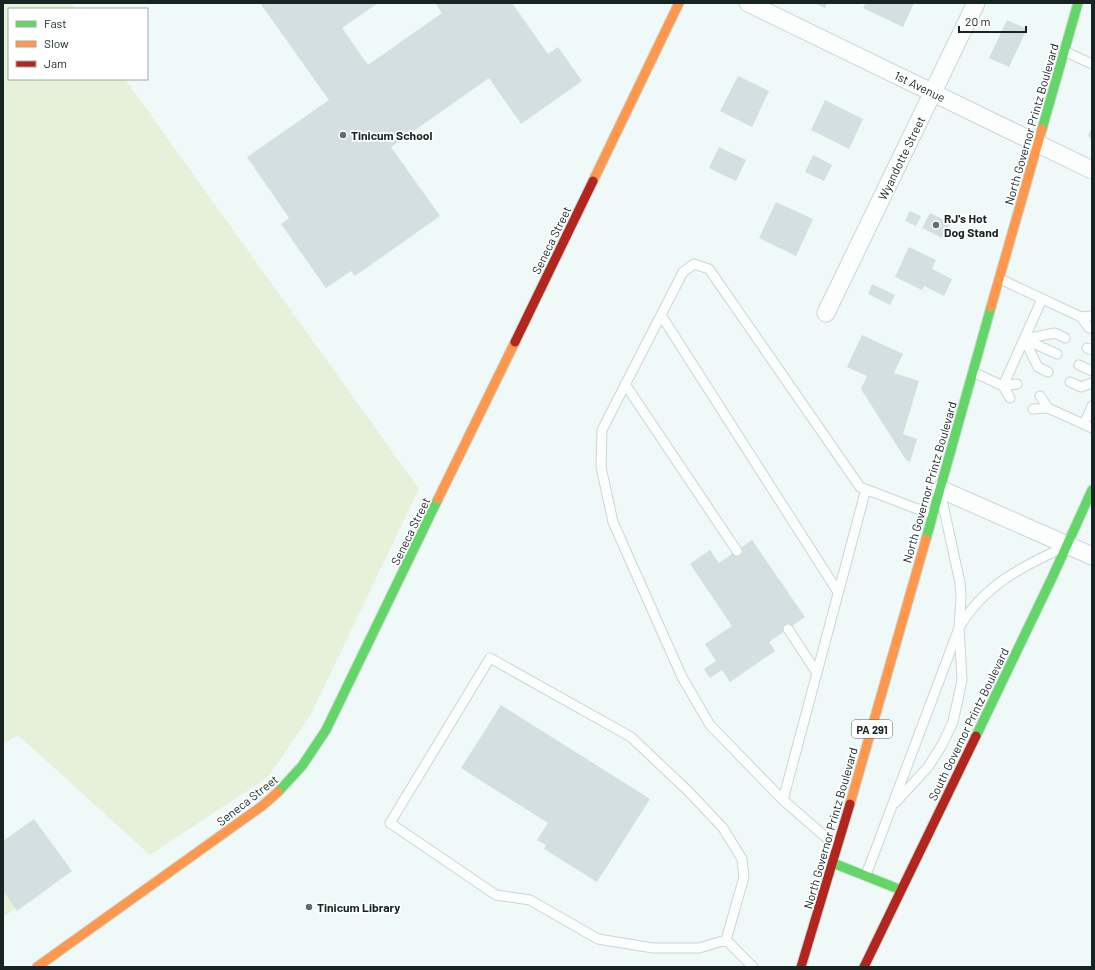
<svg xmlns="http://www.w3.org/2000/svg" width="1095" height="970" viewBox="0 0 1095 970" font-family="Barlow,sans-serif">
<rect width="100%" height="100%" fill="#eef9f8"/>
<path fill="#e7f1da" d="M 3,3 L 71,3 L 75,9 L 9,9 L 9,79 L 125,79 L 419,489 L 310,716 L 268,777 L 150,855 L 18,735 L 3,744 Z
M 3,891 L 15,909 L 3,917 Z"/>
<path fill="#d3dfe0" d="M 260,3 L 378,3 L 342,28 L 368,65 L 442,13 L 435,3 L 512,3 L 548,54 L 558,47 L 582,81 L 521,124 L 489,78 L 391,147 L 440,216 L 355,276 L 351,271 L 326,288 L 281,224 L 289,218 L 247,157 L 329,100 Z
M 814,3 L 827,3 L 825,8 Z
M 866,3 L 914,3 L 903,27 L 863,8 Z
M 1007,20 L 1027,29 L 1009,67 L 989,58 Z
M 738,76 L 769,91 L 752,127 L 720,111 Z
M 825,100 L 863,119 L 849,149 L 811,130 Z
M 1092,127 L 1092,139 L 1088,136 Z
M 719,147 L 746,160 L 736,181 L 709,168 Z
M 813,155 L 832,165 L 824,181 L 805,172 Z
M 776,202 L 813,219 L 796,256 L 759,238 Z
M 910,211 L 921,216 L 916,226 L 905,221 Z
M 930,213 L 950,223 L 942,238 L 922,228 Z
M 909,247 L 936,260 L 932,269 L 952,279 L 944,296 L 924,286 L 922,290 L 895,277 Z
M 872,284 L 895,295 L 890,305 L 868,294 Z
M 862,335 L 903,354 L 894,373 L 919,381 L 903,434 L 917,439 L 910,462 L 906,460 L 861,389 L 867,376 L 847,367 Z
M 752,540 L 805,617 L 769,642 L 775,651 L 730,682 L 722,670 L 710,678 L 704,669 L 716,661 L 705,644 L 732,626 L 690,564 L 710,550 L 719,563 Z
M 501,705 L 650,799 L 597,882 L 544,849 L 546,845 L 537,840 L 548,823 L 461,768 Z
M 34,819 L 72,871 L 17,911 L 3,891 L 3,841 Z"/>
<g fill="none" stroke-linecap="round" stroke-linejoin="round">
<g stroke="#cad7d5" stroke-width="11">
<path id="lane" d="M 1064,51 L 1092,64
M 1000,279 L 1081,317 L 1092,316
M 661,315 L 838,592
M 1081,317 L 1089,328
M 1024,339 L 1055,333 L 1065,338
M 1024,339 L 1038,367 L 1048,372
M 1024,339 L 1057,354
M 1087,348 L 1092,350
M 1079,365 L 1092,371
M 973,372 L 1003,386 L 1017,384
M 1070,382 L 1081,387 L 1092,383
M 625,384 L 737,551
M 1040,396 L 1048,408
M 1010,398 L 1003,386 L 1042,299
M 1033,409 L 1048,408 L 1092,428
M 1084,424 L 1092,406
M 788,629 L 817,673
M 490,658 L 631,737 L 689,792 L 723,828 L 742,859 L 744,877 L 726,940 L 699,948 L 653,948 L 598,939 L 530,900 L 496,895 L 390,823 Z
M 783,800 L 866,489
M 895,803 L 928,767 L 942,745 L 953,722 L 962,680 L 959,628 L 961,598 L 960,583 L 942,500
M 837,847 L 783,800 L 710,725 L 682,677 L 613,522 L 601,467 L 602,430 L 683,272 L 694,264 L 709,269 L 860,487 L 933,515
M 866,875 L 959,628 C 982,587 1021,567 1062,548
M 726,940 L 753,967"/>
</g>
<g stroke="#cad7d5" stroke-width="19">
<path id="street" d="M 748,3 L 1092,170
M 826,313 L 976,3
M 940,489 L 1092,556"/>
</g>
<g stroke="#cad7d5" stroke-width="11">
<path id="fast" d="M 1042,129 L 1078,3
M 926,539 L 991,307
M 976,736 L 1052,578 L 1092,490
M 278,792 L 302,766 L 326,730 L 438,499
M 833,863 L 901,890"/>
</g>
<g stroke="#cad7d5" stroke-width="11">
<path id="slow" d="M 593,181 L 679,3
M 991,307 L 1042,129
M 438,499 L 515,342
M 850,804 L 926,539
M 37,967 L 262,806 L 278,792"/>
</g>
<g stroke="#cad7d5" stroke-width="11">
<path id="jam" d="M 515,342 L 593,181
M 801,967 L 850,804
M 864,967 L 976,736"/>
</g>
<use href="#lane" stroke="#fcfefe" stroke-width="9"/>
<use href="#street" stroke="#fcfefe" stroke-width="17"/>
<use href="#fast" stroke="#63d668" stroke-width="9"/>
<use href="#slow" stroke="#ff974d" stroke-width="9"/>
<use href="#jam" stroke="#b3261e" stroke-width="9"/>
</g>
<g fill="#626f6d" stroke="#fff" stroke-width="1.5">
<circle cx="343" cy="135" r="4"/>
<circle cx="936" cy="225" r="4"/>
<circle cx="309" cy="907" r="4"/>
</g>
<g text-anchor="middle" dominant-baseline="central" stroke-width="3.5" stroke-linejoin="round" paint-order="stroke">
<rect fill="#fff" stroke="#5c6664" stroke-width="1" x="852" y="720" width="40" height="18" rx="3"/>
<g font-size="11" font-weight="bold" fill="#162422">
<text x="872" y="729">PA 291</text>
</g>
<g font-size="12" fill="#162422" stroke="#fff">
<text transform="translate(920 86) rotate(26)">1st Avenue</text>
<text transform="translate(1031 124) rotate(-74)">North Governor Printz Boulevard</text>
<text transform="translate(901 158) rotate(-64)">Wyandotte Street</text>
<text transform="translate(551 240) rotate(-64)">Seneca Street</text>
<text transform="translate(929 482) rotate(-74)">North Governor Printz Boulevard</text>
<text transform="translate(410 531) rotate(-64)">Seneca Street</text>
<text transform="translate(968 724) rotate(-64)">South Governor Printz Boulevard</text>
<text transform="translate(247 800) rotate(-38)">Seneca Street</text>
<text transform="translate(830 828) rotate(-74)">North Governor Printz Boulevard</text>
</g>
<g font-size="12" font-weight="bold" fill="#162422" stroke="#fff" text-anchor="start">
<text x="351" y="135">Tinicum School</text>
<text x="944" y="218">RJ's Hot<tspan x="944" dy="14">Dog Stand</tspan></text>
<text x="317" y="907">Tinicum Library</text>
</g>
</g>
<rect width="1095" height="970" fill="none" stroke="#162422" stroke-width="8"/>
<rect x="8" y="8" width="140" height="72" fill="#ffffff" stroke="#a2a7a7"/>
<rect x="16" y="21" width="20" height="6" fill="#63d668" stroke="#a2a7a7"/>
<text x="44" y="28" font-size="12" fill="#162422">Fast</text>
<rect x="16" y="41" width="20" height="6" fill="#ff974d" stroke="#a2a7a7"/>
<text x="44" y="48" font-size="12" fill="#162422">Slow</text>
<rect x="16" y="61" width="20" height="6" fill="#b3261e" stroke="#a2a7a7"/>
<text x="44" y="68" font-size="12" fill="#162422">Jam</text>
<path d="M959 26v6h67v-6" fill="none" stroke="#162422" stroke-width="2"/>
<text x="965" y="26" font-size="12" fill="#162422" stroke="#ffffff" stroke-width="3" paint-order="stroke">20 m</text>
</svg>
